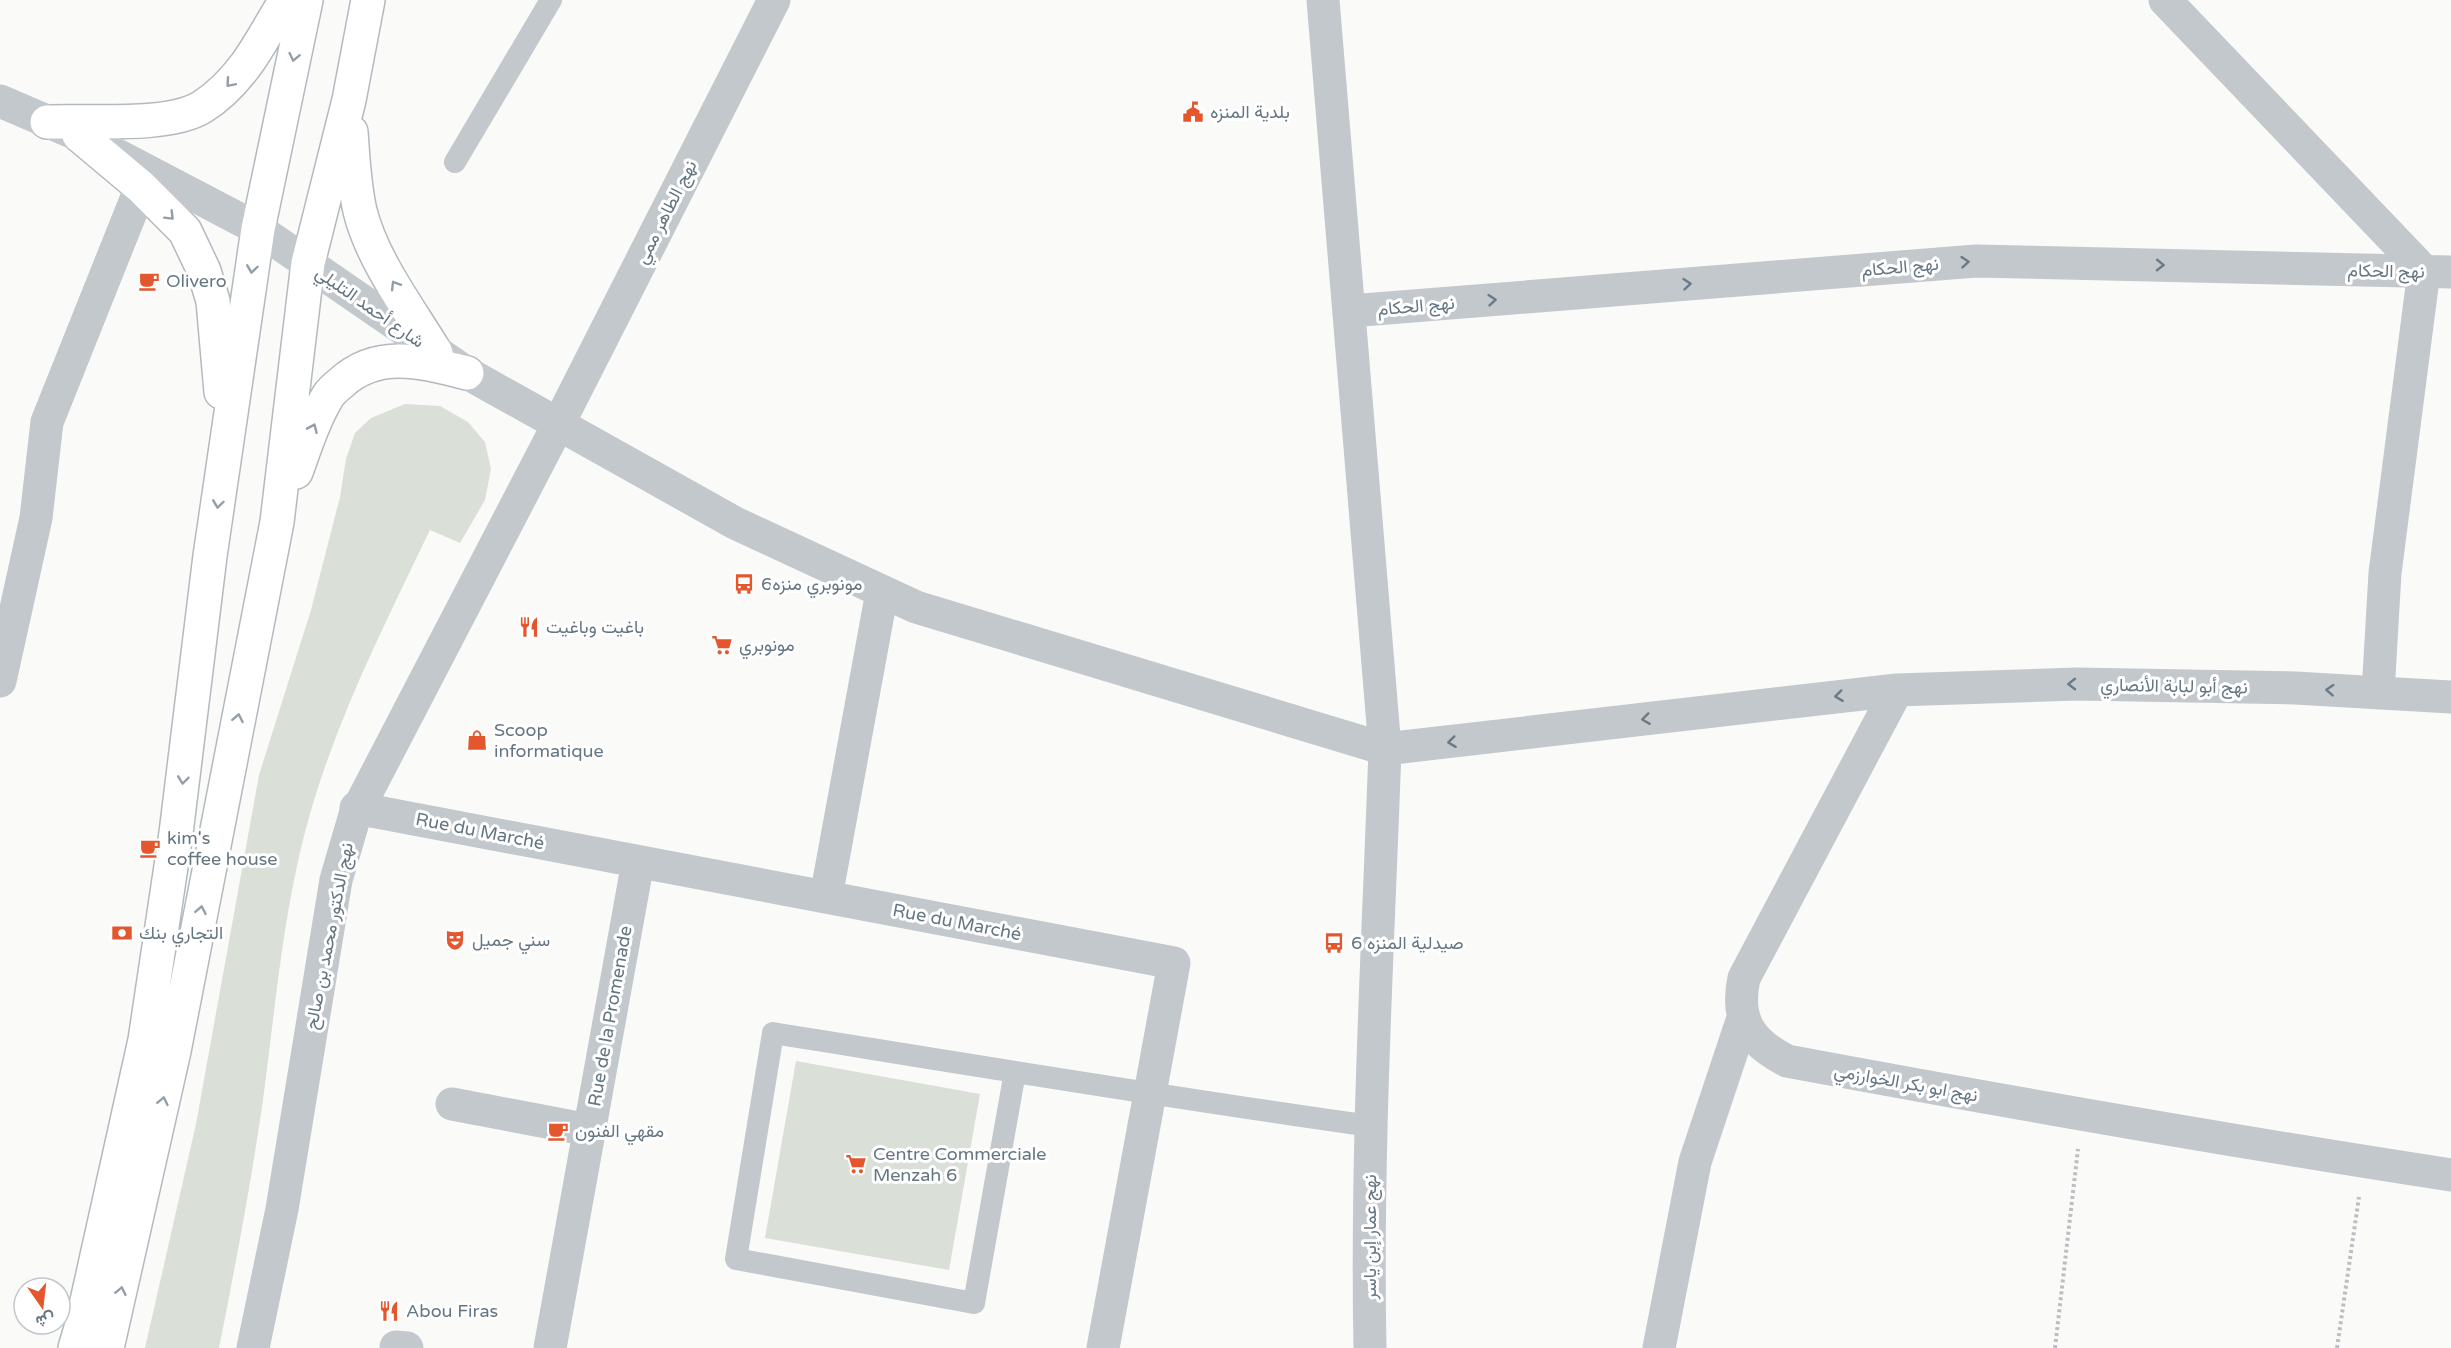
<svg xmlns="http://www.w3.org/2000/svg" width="2451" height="1348" viewBox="0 0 2451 1348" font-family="'Varela Round',Vazirmatn,sans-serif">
<rect width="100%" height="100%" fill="#fafaf8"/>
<path fill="#dadfd7" d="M 405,404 L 440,406 L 468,422 L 485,442 L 491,469 L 485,500 L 460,543 L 430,530 C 381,632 329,733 302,844 C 281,930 274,1020 262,1107 C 250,1188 235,1268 219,1348 L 145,1348 L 196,1124 L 259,775 L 311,610 L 340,497 L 346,459 L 355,433 L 371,418 Z
M 796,1061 L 980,1094 L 949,1270 L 765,1238 Z"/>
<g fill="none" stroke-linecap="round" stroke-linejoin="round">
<g stroke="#b3babf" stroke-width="36">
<path id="secondary" d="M 47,122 C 88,120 168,128 202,107 C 218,97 233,82 245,66 C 260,46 272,22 286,0
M 351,132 C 353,159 354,185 360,211 C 372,260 410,310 436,353
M 79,135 L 141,187 L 185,231 L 204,271 L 213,301 L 221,392
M 296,472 C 305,447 314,419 328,396 C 331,391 336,387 341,383 C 378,349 423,362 467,373
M 75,1348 L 81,1328 L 145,1040 L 176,833 L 210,556 L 258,229 L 306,0
M 107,1348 L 174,1051 L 277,522 L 308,263 L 349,100 L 368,0"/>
</g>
<path stroke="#bbbfc2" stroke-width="4" stroke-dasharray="3 3" stroke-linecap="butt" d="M 2055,1348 L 2078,1149
M 2337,1348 L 2359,1197"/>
<path stroke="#c3c8cc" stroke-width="22" d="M 455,162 L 551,0
M 1015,1072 L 974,1303 L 736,1259 L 773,1033 C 972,1065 1171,1098 1371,1126"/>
<path stroke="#c3c8cc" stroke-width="33" d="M 356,808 L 1174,963 L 1103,1348
M 826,897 L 882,592
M 452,1104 L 589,1130
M 396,1347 L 407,1348
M 550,1348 L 638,862"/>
<path stroke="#c3c8cc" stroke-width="33" d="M 2165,0 L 2424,271 L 2385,573 L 2378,693
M 0,101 L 79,135 L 258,229 L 467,373 L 735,523 L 916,607 L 1385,749 L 1323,0
M 1350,311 L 1976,261 L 2451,272
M 0,681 L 36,518 L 47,422 L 141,187
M 1897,690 L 1744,978 C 1735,1020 1750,1042 1787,1061 C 2007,1102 2229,1141 2451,1175
M 253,1348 L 282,1209 L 336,880 L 355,815 L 558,425 L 774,0
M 1370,1348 C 1366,1148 1378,949 1385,749 L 1897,690 L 2077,684 L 2295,688 L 2451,697
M 1659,1348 L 1695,1162 L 1743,1018"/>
<use href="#secondary" stroke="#fff" stroke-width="33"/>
</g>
<defs><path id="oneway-chevron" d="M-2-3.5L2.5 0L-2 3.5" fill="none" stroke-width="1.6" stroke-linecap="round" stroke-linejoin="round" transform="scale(1.5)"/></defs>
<g stroke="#939fa8">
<use href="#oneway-chevron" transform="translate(294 57) rotate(102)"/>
<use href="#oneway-chevron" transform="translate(230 83) rotate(131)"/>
<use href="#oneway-chevron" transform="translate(170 216) rotate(45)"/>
<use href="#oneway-chevron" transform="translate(252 269) rotate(98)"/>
<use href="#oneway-chevron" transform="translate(395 285) rotate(-121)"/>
<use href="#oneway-chevron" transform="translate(313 428) rotate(-66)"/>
<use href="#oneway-chevron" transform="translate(218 504) rotate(98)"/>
<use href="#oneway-chevron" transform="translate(238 718) rotate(-79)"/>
<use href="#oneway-chevron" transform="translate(183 780) rotate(97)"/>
<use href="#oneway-chevron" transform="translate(201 910) rotate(-79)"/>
<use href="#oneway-chevron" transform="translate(163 1101) rotate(-78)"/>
<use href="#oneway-chevron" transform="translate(121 1291) rotate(-78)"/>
</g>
<g stroke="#6a7a87">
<use href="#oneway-chevron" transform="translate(1965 262) rotate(-5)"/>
<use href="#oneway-chevron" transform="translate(2160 265) rotate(1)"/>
<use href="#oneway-chevron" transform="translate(1687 284) rotate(-5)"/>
<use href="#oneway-chevron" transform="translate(1492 300) rotate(-5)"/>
<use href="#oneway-chevron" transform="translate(2072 684) rotate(179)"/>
<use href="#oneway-chevron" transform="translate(2330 690) rotate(-176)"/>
<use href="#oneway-chevron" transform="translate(1839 696) rotate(173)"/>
<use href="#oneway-chevron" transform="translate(1646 719) rotate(173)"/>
<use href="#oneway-chevron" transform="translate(1452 742) rotate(173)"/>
</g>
<defs>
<g id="civic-bare" transform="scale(1.62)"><path d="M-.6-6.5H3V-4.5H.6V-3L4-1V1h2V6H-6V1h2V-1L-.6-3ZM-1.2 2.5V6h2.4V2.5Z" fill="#e4572e" stroke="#fff" stroke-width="2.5" paint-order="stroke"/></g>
<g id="cafe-bare" transform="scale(1.62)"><path d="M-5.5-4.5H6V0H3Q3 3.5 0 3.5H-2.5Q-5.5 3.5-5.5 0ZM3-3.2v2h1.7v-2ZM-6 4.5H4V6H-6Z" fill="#e4572e" stroke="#fff" stroke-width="2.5" paint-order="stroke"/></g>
<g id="bus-bare" transform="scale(1.62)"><path d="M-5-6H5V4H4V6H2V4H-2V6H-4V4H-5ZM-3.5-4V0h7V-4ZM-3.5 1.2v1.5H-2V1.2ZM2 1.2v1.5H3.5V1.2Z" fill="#e4572e" stroke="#fff" stroke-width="2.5" paint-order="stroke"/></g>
<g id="restaurant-bare" transform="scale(1.62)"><path d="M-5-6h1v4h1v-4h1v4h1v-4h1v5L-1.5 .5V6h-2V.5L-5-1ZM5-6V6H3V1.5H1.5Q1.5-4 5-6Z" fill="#e4572e" stroke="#fff" stroke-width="2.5" paint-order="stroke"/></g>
<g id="supermarket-bare" transform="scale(1.62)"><path d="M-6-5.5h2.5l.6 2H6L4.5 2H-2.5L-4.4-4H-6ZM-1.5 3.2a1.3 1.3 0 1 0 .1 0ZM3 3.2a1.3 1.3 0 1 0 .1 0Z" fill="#e4572e" stroke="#fff" stroke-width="2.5" paint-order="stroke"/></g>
<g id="shop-bare" transform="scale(1.62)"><path d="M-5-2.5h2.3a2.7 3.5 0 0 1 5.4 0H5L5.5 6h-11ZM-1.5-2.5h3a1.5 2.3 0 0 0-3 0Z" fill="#e4572e" stroke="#fff" stroke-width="2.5" paint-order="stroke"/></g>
<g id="bank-bare" transform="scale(1.62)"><path d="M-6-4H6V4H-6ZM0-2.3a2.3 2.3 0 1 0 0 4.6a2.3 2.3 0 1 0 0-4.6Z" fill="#e4572e" stroke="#fff" stroke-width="2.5" paint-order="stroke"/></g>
<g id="theatre-bare" transform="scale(1.62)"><path d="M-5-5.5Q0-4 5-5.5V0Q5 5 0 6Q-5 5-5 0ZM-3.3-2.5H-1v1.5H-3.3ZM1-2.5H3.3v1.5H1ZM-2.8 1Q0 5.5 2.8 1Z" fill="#e4572e" stroke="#fff" stroke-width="2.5" paint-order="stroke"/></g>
</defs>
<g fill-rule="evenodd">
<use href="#civic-bare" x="1193" y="112"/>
<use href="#cafe-bare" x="149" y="281"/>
<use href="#bus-bare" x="744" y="584"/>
<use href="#restaurant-bare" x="529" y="627"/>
<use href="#supermarket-bare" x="722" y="645"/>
<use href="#shop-bare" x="477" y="740"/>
<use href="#cafe-bare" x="150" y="848"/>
<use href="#bank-bare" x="122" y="933"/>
<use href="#theatre-bare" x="455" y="940"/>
<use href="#bus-bare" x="1334" y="943"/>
<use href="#cafe-bare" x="558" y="1131"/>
<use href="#supermarket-bare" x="856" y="1164"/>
<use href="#restaurant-bare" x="389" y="1311"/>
</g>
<g text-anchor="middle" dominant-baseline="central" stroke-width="6" stroke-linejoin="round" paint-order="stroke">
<g font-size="18" fill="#657683" stroke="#fff" text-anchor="start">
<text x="1210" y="112">بلدية المنزه</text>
<text x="166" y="281">Olivero</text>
<text x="761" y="584">مونوبري منزه6</text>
<text x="546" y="627">باغيت وباغيت</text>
<text x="739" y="645">مونوبري</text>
<text x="494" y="730">Scoop<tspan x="494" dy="21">informatique</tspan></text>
<text x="167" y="838">kim's<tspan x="167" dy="21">coffee house</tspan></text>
<text x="139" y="933">التجاري بنك</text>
<text x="472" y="940">سني جميل</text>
<text x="1351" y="943">صيدلية المنزه 6</text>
<text x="575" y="1131">مقهي الفنون</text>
<text x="873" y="1154">Centre Commerciale<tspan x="873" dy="21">Menzah 6</tspan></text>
<text x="406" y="1311">Abou Firas</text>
</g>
<g font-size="18" fill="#657683" stroke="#fff">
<text transform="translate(666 212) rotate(-63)">نهج الطاهر ممي</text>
<text transform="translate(1900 267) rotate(-5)">نهج الحكام</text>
<text transform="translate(2386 271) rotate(1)">نهج الحكام</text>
<text transform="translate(1416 306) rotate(-5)">نهج الحكام</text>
<text transform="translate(370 307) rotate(35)">شارع أحمد التليلي</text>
<text transform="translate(2174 686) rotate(1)">نهج أبو لبابة الأنصاري</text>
<text transform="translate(480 831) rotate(11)">Rue du Marché</text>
<text transform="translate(957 922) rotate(11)">Rue du Marché</text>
<text transform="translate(329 936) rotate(-79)">نهج الدكتور محمد بن صالح</text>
<text transform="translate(610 1016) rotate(-80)">Rue de la Promenade</text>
<text transform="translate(1906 1083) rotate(10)">نهج ابو بكر الخوارزمي</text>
<text transform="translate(1370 1237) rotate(-90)">نهج عمار إبن ياسر</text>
</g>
</g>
<g transform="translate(42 1306) rotate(166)"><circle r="28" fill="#ffffff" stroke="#c1c8cd" stroke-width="1.5"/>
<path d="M0-4.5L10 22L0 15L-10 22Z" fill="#e4572e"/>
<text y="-9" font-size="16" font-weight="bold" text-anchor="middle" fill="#657683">ش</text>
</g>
</svg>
